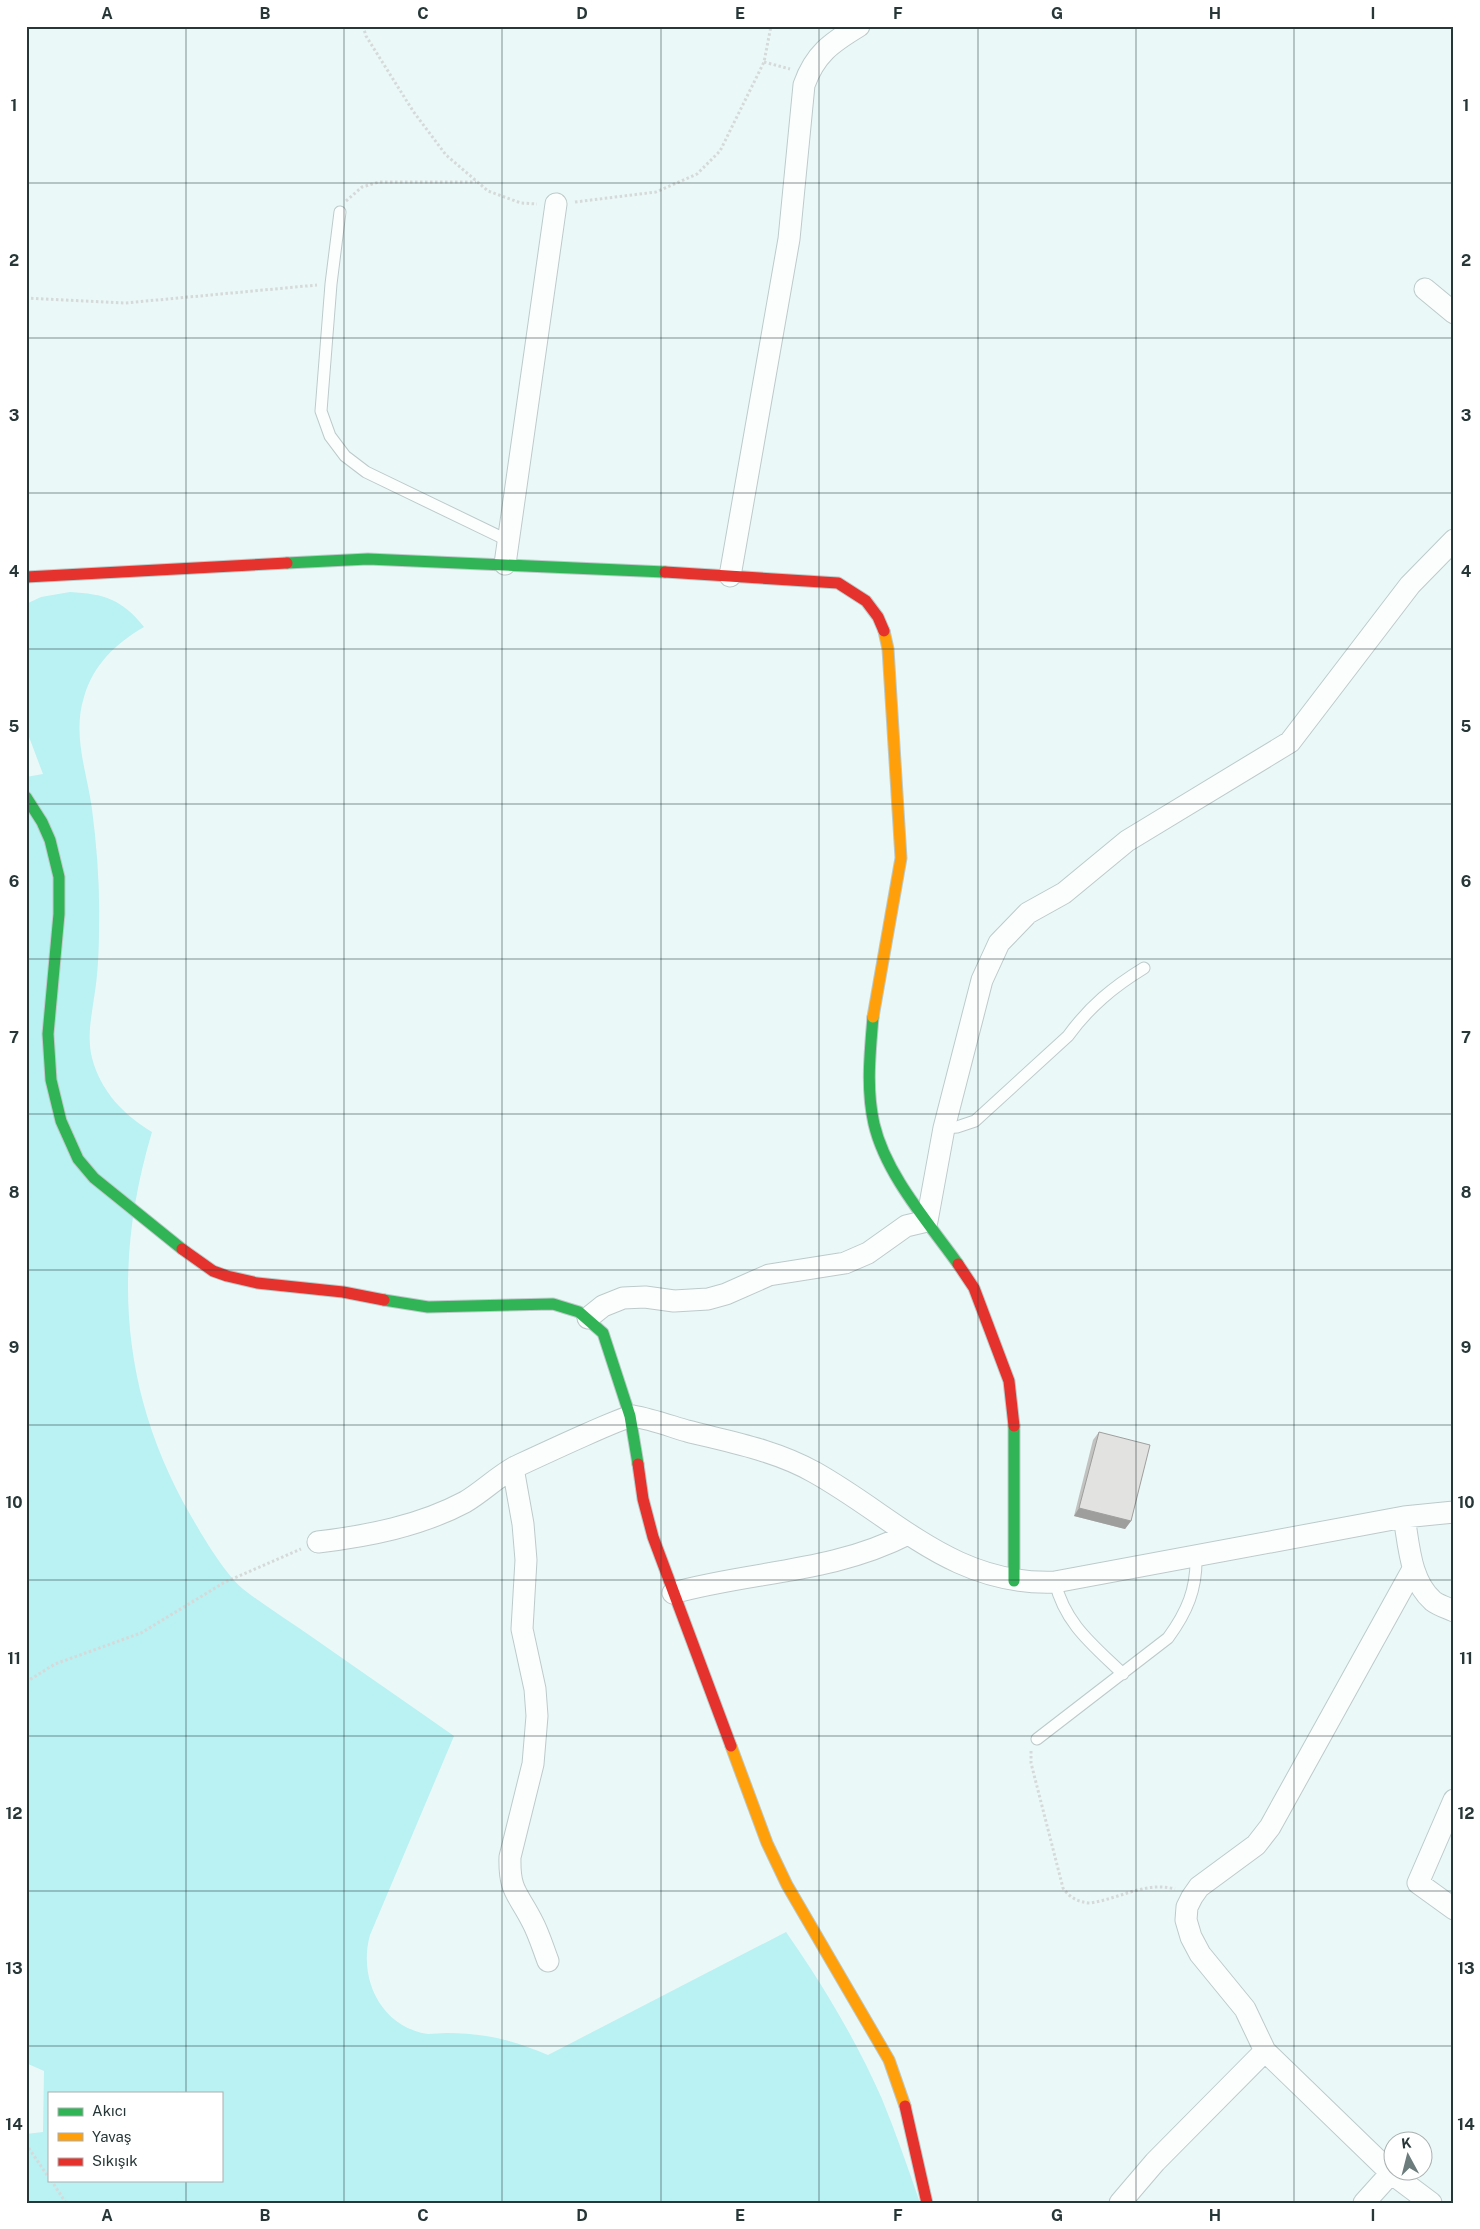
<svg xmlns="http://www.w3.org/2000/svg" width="1480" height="2229" viewBox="0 0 1480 2229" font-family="'Public Sans',sans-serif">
<rect width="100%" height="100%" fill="#ebf8f8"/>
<path fill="#baf1f2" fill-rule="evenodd" d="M 70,592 C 104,594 122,599 144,627 C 116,643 93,665 84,697 C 72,735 87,772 92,809 C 97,848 100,887 99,926 C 99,950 98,975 94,998 C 91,1019 87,1037 92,1058 C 101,1092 124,1115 152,1132 C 112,1266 120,1393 191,1516 C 203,1537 225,1574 243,1589 C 265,1606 289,1621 312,1637 C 359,1670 407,1703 454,1736 L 370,1935 C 358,1977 380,2027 428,2034 C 434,2034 441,2033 447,2033 C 460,2033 473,2034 486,2036 C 507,2039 528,2047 548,2055 L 786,1932 C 823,1985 856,2040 882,2099 C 896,2133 908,2168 920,2203 L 26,2203 L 26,2134 L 43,2132 L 44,2071 L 26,2063 L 26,777 L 43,774 L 26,729 L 26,604 L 41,597 ZM 49,2093 L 221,2093 L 221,2180 L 49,2180 Z"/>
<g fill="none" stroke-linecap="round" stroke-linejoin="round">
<g stroke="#bdcaca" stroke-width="13">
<path id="lane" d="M 340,212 L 331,284 L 321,411 L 330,436 L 345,456 L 366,472 L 509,541
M 944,1128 L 957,1127 L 975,1121 L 1068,1036 C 1089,1007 1113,987 1144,968
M 1055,1582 C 1065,1624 1093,1645 1123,1674
M 1037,1739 L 1168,1638 C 1187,1612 1197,1589 1196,1556"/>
</g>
<g stroke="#bdcaca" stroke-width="23">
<path id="street" d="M 1425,289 L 1454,313
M 505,564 L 556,204
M 730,576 L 789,239 L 804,85 C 815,54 831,43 859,26
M 588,1318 L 603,1306 L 623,1298 L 645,1297 L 674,1301 L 708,1299 L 726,1294 L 769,1275 L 845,1263 L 868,1253 L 906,1226 L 927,1221 L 944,1128 L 982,980 L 999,943 L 1028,913 L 1064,893 L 1127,841 L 1290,742 L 1410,585 L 1454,540
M 513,1468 L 523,1524 L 526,1560 L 522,1629 L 535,1689 L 537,1716 L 533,1764 L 510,1857 C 509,1892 518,1893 532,1921 C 539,1934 543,1948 548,1961
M 1404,1517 C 1409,1545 1410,1581 1433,1601 C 1438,1605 1447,1608 1454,1611
M 318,1542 C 368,1536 420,1526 465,1502 C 482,1492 497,1477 515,1467 C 528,1461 626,1415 633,1416 C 651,1419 670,1426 687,1431 C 730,1442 775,1450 814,1472 C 895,1517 953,1586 1055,1582 L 1404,1517 L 1454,1512
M 1413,1569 L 1270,1827 L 1256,1845 L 1199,1887 L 1192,1897 L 1187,1907 L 1186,1920 L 1191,1937 L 1200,1954 L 1245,2009 L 1265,2051 L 1391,2173 L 1431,2203
M 673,1593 C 752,1571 832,1573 908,1534
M 1454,1800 L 1418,1883 L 1454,1909
M 1120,2203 L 1155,2162 L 1265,2051
M 1364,2203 L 1391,2173"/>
</g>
<g stroke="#bdcaca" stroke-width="13">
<path id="fast" d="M 287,563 L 368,559 L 665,572
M 26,797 L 42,822 L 50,840 L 59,877 L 59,914 L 48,1034 L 51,1080 L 61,1121 L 78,1159 L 94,1178 L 182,1249
M 873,1017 C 870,1053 866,1089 874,1124 C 886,1175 928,1222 958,1264
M 384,1300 L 428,1307 L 553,1304 L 579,1312 L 603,1333 L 630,1416 L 638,1464
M 1014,1581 L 1014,1426"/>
</g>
<g stroke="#bdcaca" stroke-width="13">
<path id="slow" d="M 873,1017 L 901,858 L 888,649 L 884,631
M 731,1746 L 767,1843 L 787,1885 L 889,2060 L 905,2106"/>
</g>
<g stroke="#bdcaca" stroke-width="13">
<path id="jam" d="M 665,572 L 838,583 L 866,601 L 878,617 L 884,631
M 26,577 L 287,563
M 182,1249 L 213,1271 L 227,1276 L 257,1283 L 343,1292 L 384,1300
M 958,1264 L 974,1288 L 1009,1381 L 1014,1426
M 638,1464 L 643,1499 L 653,1537 L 731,1746
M 905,2106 L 927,2203"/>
</g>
<path stroke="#d6d9d9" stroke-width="3" stroke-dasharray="2.5 2.5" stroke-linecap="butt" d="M 363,26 L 366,36 L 413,111 L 446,155 L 488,191 L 521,203 L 537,204
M 764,62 L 790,69
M 346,201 L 362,187 L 379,182 L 476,182
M 575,202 L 656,192 L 697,174 L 720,151 L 764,62 L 771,26
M 26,298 L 125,303 L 317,285
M 26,1682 L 55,1664 L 141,1633 L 225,1582 L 301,1549
M 1031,1751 L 1031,1763 L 1063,1888 C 1070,1898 1078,1902 1090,1903 C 1119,1899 1145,1881 1175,1889
M 26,2144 L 49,2178
M 51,2180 L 66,2203"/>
<use href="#lane" stroke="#fcfefe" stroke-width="11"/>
<use href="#street" stroke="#fcfefe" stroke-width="21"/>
<use href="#fast" stroke="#30b455" stroke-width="11"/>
<use href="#slow" stroke="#ff9f0a" stroke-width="11"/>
<use href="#jam" stroke="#e5322d" stroke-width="11"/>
</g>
<path fill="#c2c2c1" d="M 1099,1432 L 1131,1521 L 1125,1529 L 1074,1516 L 1093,1440 Z"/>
<path fill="#9e9e9d" d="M 1079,1508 L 1131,1521 L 1125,1529 L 1074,1516 Z"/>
<path fill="#e2e2e0" stroke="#9e9e9d" d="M 1099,1432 L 1150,1445 L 1131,1521 L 1079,1508 Z"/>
<path fill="none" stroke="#273737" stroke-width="1" stroke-opacity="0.55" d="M 186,26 L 186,2093M 344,26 L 344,2203M 502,26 L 502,2203M 661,26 L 661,2203M 819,26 L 819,2203M 978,26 L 978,2203M 1136,26 L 1136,2203M 1294,26 L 1294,2203M 26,183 L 1454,183M 26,338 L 1454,338M 26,493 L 1454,493M 26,649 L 1454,649M 26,804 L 1454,804M 26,959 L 1454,959M 26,1114 L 1454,1114M 26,1270 L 1454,1270M 26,1425 L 1454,1425M 26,1580 L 1454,1580M 26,1736 L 1454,1736M 26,1891 L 1454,1891M 26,2046 L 1454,2046M 186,2180 L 186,2203"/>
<rect width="1480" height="2229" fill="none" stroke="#ffffff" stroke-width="55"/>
<rect x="48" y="2092" width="175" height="90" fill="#ffffff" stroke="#a9afaf"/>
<rect x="58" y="2108" width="25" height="8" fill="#30b455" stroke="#a9afaf"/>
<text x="92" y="2116" font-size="15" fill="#273737">Akıcı</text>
<rect x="58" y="2133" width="25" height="8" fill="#ff9f0a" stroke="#a9afaf"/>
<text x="92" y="2142" font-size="15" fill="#273737">Yavaş</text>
<rect x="58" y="2158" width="25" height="8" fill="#e5322d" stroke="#a9afaf"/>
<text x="92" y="2166" font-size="15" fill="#273737">Sıkışık</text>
<g transform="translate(1408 2156) rotate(353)"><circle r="24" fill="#ffffff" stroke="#a9afaf"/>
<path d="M0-4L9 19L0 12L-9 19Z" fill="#6c7b7b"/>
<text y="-8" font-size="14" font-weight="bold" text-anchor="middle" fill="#273737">K</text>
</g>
<rect x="28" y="28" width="1424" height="2174" fill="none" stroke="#273737" stroke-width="2"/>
<g font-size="16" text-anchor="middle" font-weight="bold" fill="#273737">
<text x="107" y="19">A</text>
<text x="265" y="19">B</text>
<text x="423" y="19">C</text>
<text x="582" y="19">D</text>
<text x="740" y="19">E</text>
<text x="898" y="19">F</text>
<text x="1057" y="19">G</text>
<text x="1215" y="19">H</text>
<text x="1373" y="19">I</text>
<text x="14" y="111">1</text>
<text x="1466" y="111">1</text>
<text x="14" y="266">2</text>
<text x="1466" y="266">2</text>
<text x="14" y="421">3</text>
<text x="1466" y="421">3</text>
<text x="14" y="577">4</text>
<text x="1466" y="577">4</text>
<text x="14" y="732">5</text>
<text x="1466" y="732">5</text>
<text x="14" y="887">6</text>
<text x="1466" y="887">6</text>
<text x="14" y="1043">7</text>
<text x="1466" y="1043">7</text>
<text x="14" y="1198">8</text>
<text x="1466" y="1198">8</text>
<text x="14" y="1353">9</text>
<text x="1466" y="1353">9</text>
<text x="14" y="1508">10</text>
<text x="1466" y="1508">10</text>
<text x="14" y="1664">11</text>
<text x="1466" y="1664">11</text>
<text x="14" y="1819">12</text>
<text x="1466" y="1819">12</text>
<text x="14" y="1974">13</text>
<text x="1466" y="1974">13</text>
<text x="14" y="2130">14</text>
<text x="1466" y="2130">14</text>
<text x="107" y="2221">A</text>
<text x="265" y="2221">B</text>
<text x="423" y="2221">C</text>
<text x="582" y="2221">D</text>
<text x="740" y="2221">E</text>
<text x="898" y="2221">F</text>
<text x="1057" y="2221">G</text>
<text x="1215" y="2221">H</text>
<text x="1373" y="2221">I</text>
</g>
</svg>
